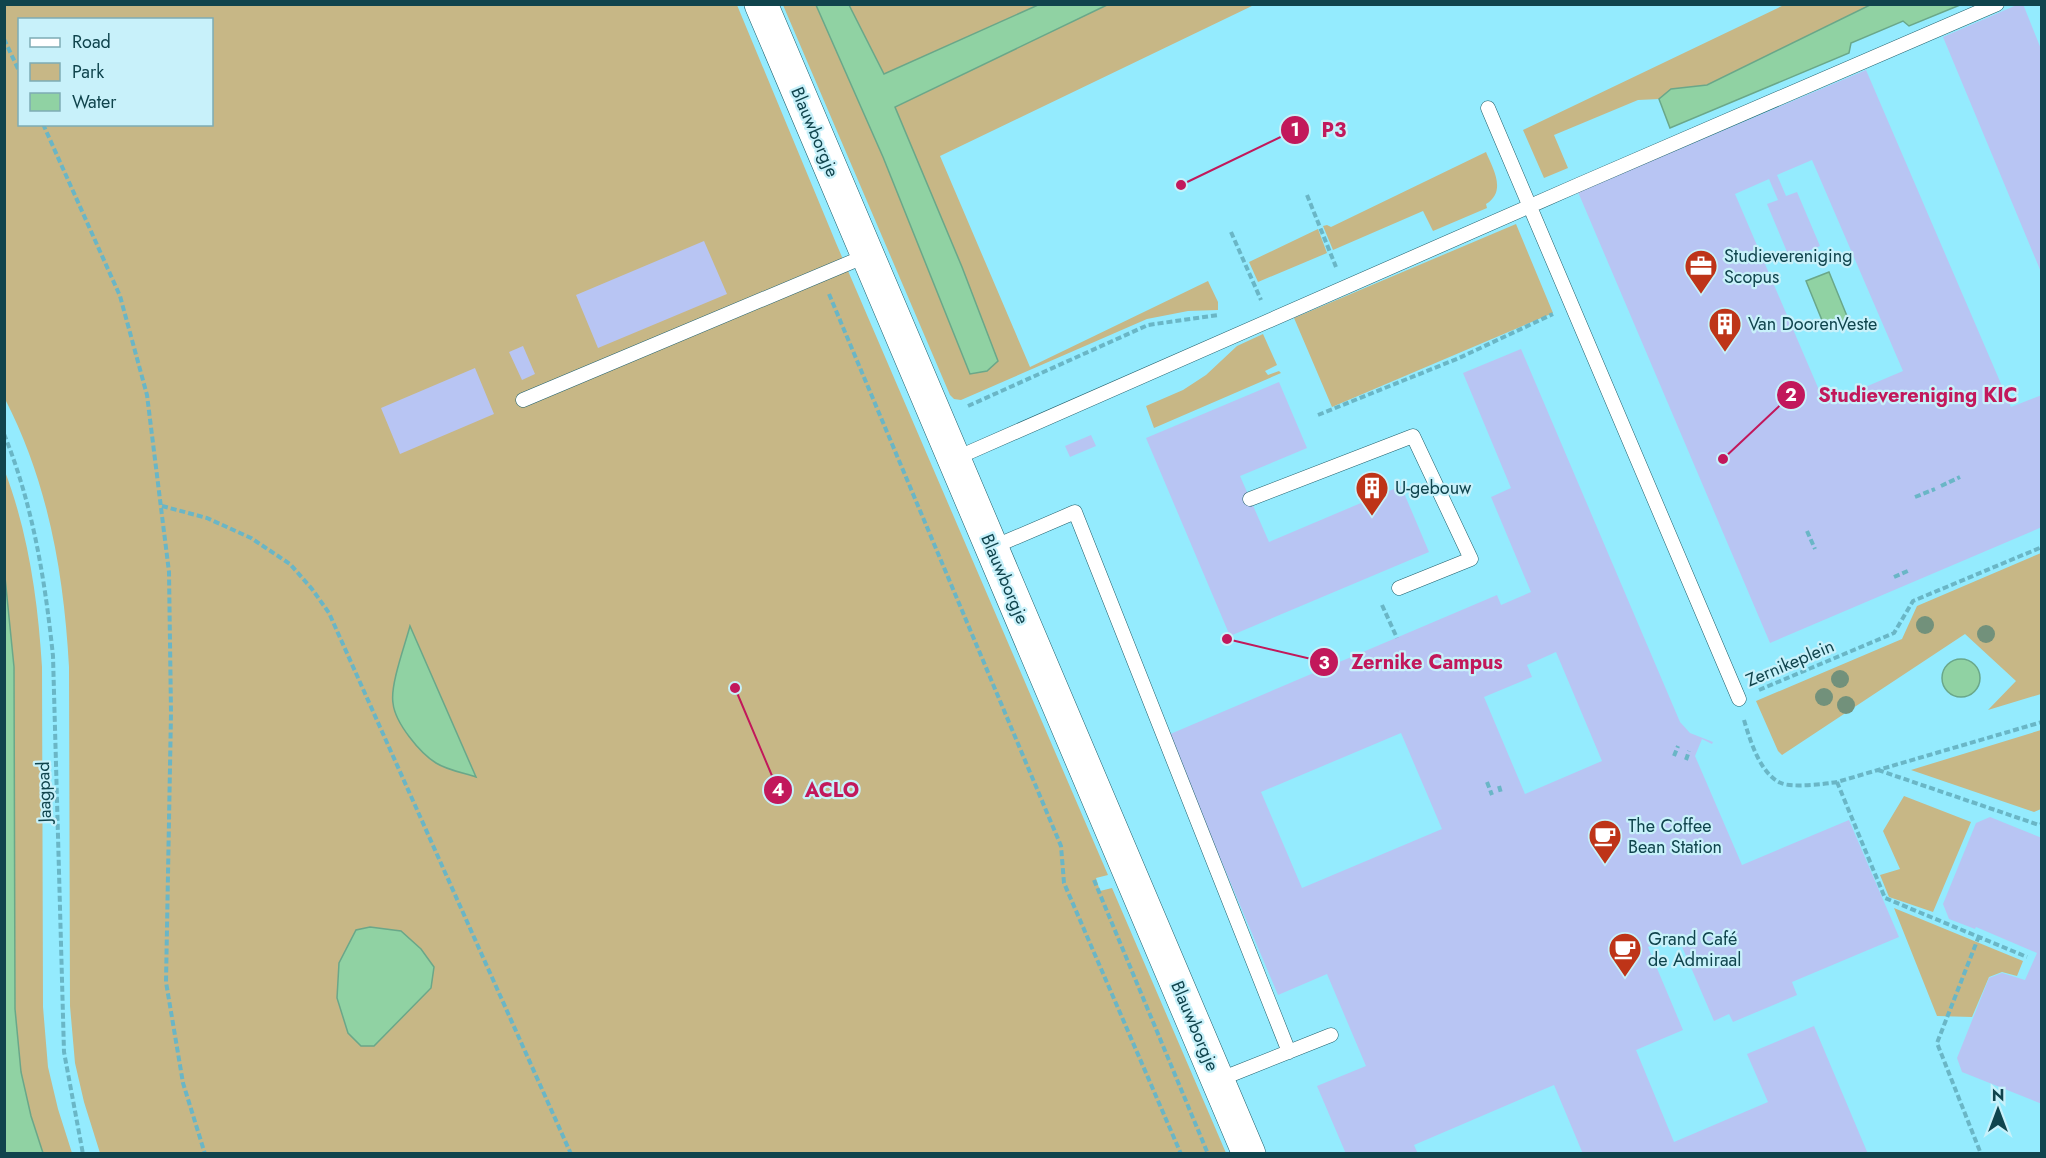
<svg xmlns="http://www.w3.org/2000/svg" width="2046" height="1158" viewBox="0 0 2046 1158" font-family="Jost,sans-serif">
<rect width="100%" height="100%" fill="#94ebfe"/>
<path fill="#c7b786" fill-rule="evenodd" d="M 5,5 L 737,5 L 836,243 L 1108,875 L 1096,878 L 1100,891 L 1112,888 L 1226,1153 L 100,1153 L 84,1102 L 75,1063 L 70,1006 L 69,667 C 64,574 48,482 5,399 ZM 20,20 L 212,20 L 212,124 L 20,124 ZM 410,627 L 476,776 L 437,763 L 393,691 Z
M 783,5 L 816,5 L 883,157 L 962,267 L 895,107 L 1107,5 L 1254,5 L 940,156 L 1030,367 L 1208,281 L 1218,302 L 1218,310 L 1188,311 L 1147,319 L 961,400 L 954,399 L 950,395 Z
M 849,5 L 1049,5 L 884,74 Z
M 1784,5 L 1872,5 L 1707,85 L 1671,89 L 1659,99 L 1638,100 L 1554,135 L 1568,168 L 1544,178 L 1523,130 Z
M 1486,152 C 1493,169 1507,191 1486,204 L 1487,208 L 1433,231 L 1423,211 L 1333,250 L 1323,226 L 1327,225 L 1331,227 Z
M 1516,224 L 1553,313 L 1332,407 L 1294,318 Z
M 1318,229 L 1327,253 L 1258,282 L 1249,262 Z
M 1263,334 L 1277,365 L 1265,371 L 1268,375 L 1279,371 L 1281,373 L 1154,428 L 1146,406 L 1183,390 L 1206,375 L 1237,346 Z
M 4,469 C 28,531 38,600 42,667 L 43,1007 L 48,1067 L 58,1109 L 72,1153 L 43,1153 L 31,1116 L 21,1072 L 15,1009 L 14,667 L 4,577 Z
M 2041,553 L 2041,694 L 1988,710 L 2016,681 L 1965,634 L 1782,755 L 1778,751 L 1756,701 L 1902,639 L 1917,606 Z
M 2041,730 L 2041,809 L 2034,812 L 1911,770 Z
M 1904,796 L 1971,822 L 1933,912 L 1889,897 L 1880,875 L 1900,869 L 1883,831 Z
M 1894,908 L 2023,961 L 2017,976 L 2002,972 L 1989,977 L 1972,1017 L 1937,1016 Z"/>
<path fill="#90d2a3" stroke="#6aa789" stroke-width="1.5" d="M 1872,4 L 1960,5 L 1909,26 L 1903,21 L 1851,43 L 1849,53 L 1670,128 L 1659,99 L 1671,89 L 1707,85 Z
M 816,5 L 849,5 L 884,74 L 1038,5 L 1107,5 L 895,107 L 962,267 L 998,361 L 987,371 L 970,374 L 883,157 Z
M 1829,272 L 1849,321 L 1826,330 L 1806,281 Z
M 5,577 L 14,667 L 15,1009 L 21,1072 L 31,1116 L 43,1153 L 5,1153 Z
M 410,626 L 476,777 C 464,773 447,770 436,763 C 420,753 395,723 393,703 C 390,685 405,645 410,626 Z
M1942 678a19 19 0 1 1 38 0a19 19 0 1 1-38 0Z
M 370,927 L 401,931 L 421,949 L 434,967 L 431,988 L 374,1046 L 361,1046 L 348,1033 L 337,998 L 339,963 L 356,930 Z"/>
<path fill="#b8c5f3" fill-rule="evenodd" d="M 2019,4 L 2023,4 L 2041,49 L 2041,272 L 1943,37 Z
M 1866,70 L 2011,407 L 2042,395 L 2042,527 L 1770,643 L 1578,192 ZM 1812,160 L 1903,371 L 1825,404 L 1735,194 L 1769,179 L 1778,200 L 1767,204 L 1790,259 L 1820,246 L 1797,192 L 1786,196 L 1777,175 Z
M 704,241 L 727,294 L 598,348 L 576,295 Z
M 523,346 L 535,374 L 522,380 L 509,352 Z
M 1521,349 L 1680,722 L 1690,733 L 1713,742 L 1712,744 L 1702,739 L 1695,756 L 1742,865 L 1849,820 L 1899,937 L 1792,982 L 1797,995 L 1733,1022 L 1729,1014 L 1714,1021 L 1677,935 L 1648,947 L 1683,1030 L 1636,1050 L 1674,1142 L 1768,1102 L 1747,1054 L 1814,1026 L 1868,1154 L 1583,1154 L 1554,1085 L 1414,1145 L 1418,1154 L 1346,1154 L 1317,1086 L 1366,1066 L 1327,974 L 1278,995 L 1168,735 L 1497,595 L 1501,605 L 1531,592 L 1491,497 L 1511,488 L 1463,373 ZM 1556,652 L 1602,761 L 1525,794 L 1484,697 L 1532,677 L 1527,665 ZM 1401,733 L 1442,829 L 1302,888 L 1261,792 Z
M 475,368 L 494,414 L 400,454 L 381,408 Z
M 1279,382 L 1307,448 L 1240,476 L 1269,542 L 1401,486 L 1429,552 L 1230,636 L 1146,438 Z
M 1091,435 L 1096,446 L 1070,457 L 1065,446 Z
M 1990,817 L 2042,838 L 2042,1104 L 1962,1072 L 1957,1058 L 1989,978 L 2002,973 L 2025,980 L 2037,953 L 1976,927 L 1975,929 L 1949,919 L 1943,904 L 1976,823 Z"/>
<g fill="none" stroke-linecap="round" stroke-linejoin="round">
<g stroke="#1e5e6a" stroke-width="15">
<path id="lane" d="M 1488,108 L 1739,699
M 523,400 L 868,255
M 954,459 L 1578,185 L 1997,4
M 1250,499 L 1413,436 L 1471,559 L 1399,588
M 991,548 L 1075,512 L 1289,1052
M 1218,1080 L 1331,1035"/>
</g>
<g stroke="#1e5e6a" stroke-width="34">
<path id="secondary" d="M 761,4 L 1249,1154"/>
</g>
<path stroke="#6ab6c6" stroke-width="4" stroke-dasharray="6 3" stroke-linecap="butt" d="M 4,39 L 20,73
M 43,124 L 120,296 L 147,395 L 169,572 L 171,713 L 166,982 L 183,1083 L 205,1154
M 1307,195 L 1336,267
M 1231,232 L 1261,300
M 829,294 L 1061,846 L 1064,883 L 1181,1154
M 968,406 L 1148,325 L 1218,315
M 1318,415 L 1459,358 L 1553,314
M 4,434 C 33,505 45,580 53,656 L 64,1052 L 83,1154
M 1941,486 L 1960,477
M 1915,497 L 1935,489
M 162,506 L 207,518 L 251,538 L 290,564 L 312,589 L 329,613 L 571,1154
M 1807,531 L 1815,549
M 1894,577 L 1910,570
M 1382,605 L 1397,638
M 1759,690 L 1894,633 L 1913,601 L 2042,547
M 1744,720 C 1750,740 1760,774 1781,783 C 1791,788 1825,784 1837,782 L 2042,722
M 1674,756 L 1678,746
M 1686,760 L 1689,751
M 1878,770 L 2039,825 L 2042,824
M 1487,782 L 1492,795
M 1837,782 L 1885,898 L 2027,957
M 1499,786 L 1501,793
M 1094,880 L 1208,1154
M 1979,936 L 1937,1043 L 1981,1154"/>
<use href="#lane" stroke="#fff" stroke-width="14"/>
<use href="#secondary" stroke="#fff" stroke-width="33"/>
</g>
<g fill="#72917b">
<circle cx="1925" cy="625" r="9"/>
<circle cx="1986" cy="634" r="9"/>
<circle cx="1840" cy="679" r="9"/>
<circle cx="1824" cy="697" r="9"/>
<circle cx="1846" cy="705" r="9"/>
</g>
<defs>
<g id="office-pin" transform="scale(1.725)"><path d="M0 17L-7.5 6A9.5 9.5 0 1 1 7.5 6Z" fill="#be3418" stroke="#c8f1fa"/><path d="M-6-3h4V-5.5h4V-3h4V5H-6ZM-1-4.5V-3h2v-1.5ZM-6 0V1H6V0Z" fill="#fff"/></g>
<g id="building-pin" transform="scale(1.725)"><path d="M0 17L-7.5 6A9.5 9.5 0 1 1 7.5 6Z" fill="#be3418" stroke="#c8f1fa"/><path d="M-4-6H4V6H1V3H-1V6H-4ZM-2.5-4.3h1.7v1.8h-1.7ZM.8-4.3h1.7v1.8H.8ZM-2.5-1h1.7V.8h-1.7ZM.8-1h1.7V.8H.8Z" fill="#fff"/></g>
<g id="cafe-pin" transform="scale(1.725)"><path d="M0 17L-7.5 6A9.5 9.5 0 1 1 7.5 6Z" fill="#be3418" stroke="#c8f1fa"/><path d="M-5.5-4.5H6V0H3Q3 3.5 0 3.5H-2.5Q-5.5 3.5-5.5 0ZM3-3.2v2h1.7v-2ZM-6 4.5H4V6H-6Z" fill="#fff"/></g>
</defs>
<g fill-rule="evenodd">
<use href="#office-pin" x="1701" y="266"/>
<use href="#building-pin" x="1725" y="324"/>
<use href="#building-pin" x="1372" y="488"/>
<use href="#cafe-pin" x="1605" y="836"/>
<use href="#cafe-pin" x="1625" y="949"/>
</g>
<g text-anchor="middle" dominant-baseline="central" stroke-width="4.5" stroke-linejoin="round" paint-order="stroke">
<g font-size="18" fill="#10444d" stroke="#c8f1fa">
<text transform="translate(815 132) rotate(67)">Blauwborgje</text>
<text transform="translate(1005 579) rotate(67)">Blauwborgje</text>
<text transform="translate(1790 663) rotate(-23)">Zernikeplein</text>
<text transform="translate(44 792) rotate(-92)">Jaagpad</text>
<text transform="translate(1195 1026) rotate(67)">Blauwborgje</text>
</g>
<g font-size="18" fill="#10444d" stroke="#c8f1fa" text-anchor="start">
<text x="1724" y="256">Studievereniging<tspan x="1724" dy="21">Scopus</tspan></text>
<text x="1748" y="324">Van DoorenVeste</text>
<text x="1395" y="488">U-gebouw</text>
<text x="1628" y="826">The Coffee<tspan x="1628" dy="21">Bean Station</tspan></text>
<text x="1648" y="939">Grand Café<tspan x="1648" dy="21">de Admiraal</tspan></text>
</g>
</g>
<path fill="none" stroke="#c2185b" stroke-width="2" d="M1181 185L1295 130M1723 459L1791 395M1227 639L1324 662M735 688L778 790"/>
<g fill="#c2185b" stroke="#c8f1fa" stroke-width="2">
<circle cx="1181" cy="185" r="6"/>
<circle cx="1723" cy="459" r="6"/>
<circle cx="1227" cy="639" r="6"/>
<circle cx="735" cy="688" r="6"/>
<circle cx="1295" cy="130" r="15"/>
<circle cx="1791" cy="395" r="15"/>
<circle cx="1324" cy="662" r="15"/>
<circle cx="778" cy="790" r="15"/>
</g>
<g font-size="18" text-anchor="middle" font-weight="bold" fill="#fff">
<text x="1295" y="136">1</text>
<text x="1791" y="401">2</text>
<text x="1324" y="669">3</text>
<text x="778" y="796">4</text>
</g>
<g font-size="20" text-anchor="middle" font-weight="bold" fill="#c2185b" stroke="#c8f1fa" stroke-width="4.5" stroke-linejoin="round" paint-order="stroke">
<text x="1334" y="137">P3</text>
<text x="1918" y="402">Studievereniging KIC</text>
<text x="1427" y="669">Zernike Campus</text>
<text x="832" y="797">ACLO</text>
</g>
<rect width="2046" height="1158" fill="none" stroke="#10444d" stroke-width="12"/>
<rect x="18" y="18" width="195" height="108" fill="#c8f1fa" stroke="#7eacb5" stroke-width="1.5"/>
<rect x="30" y="38" width="30" height="9" fill="#ffffff" stroke="#7eacb5" stroke-width="1.5"/>
<text x="72" y="48" font-size="18" fill="#10444d">Road</text>
<rect x="30" y="63" width="30" height="18" fill="#c7b786" stroke="#7eacb5" stroke-width="1.5"/>
<text x="72" y="78" font-size="18" fill="#10444d">Park</text>
<rect x="30" y="93" width="30" height="18" fill="#90d2a3" stroke="#7eacb5" stroke-width="1.5"/>
<text x="72" y="108" font-size="18" fill="#10444d">Water</text>
<g transform="translate(1998 1110)" stroke="#c8f1fa" stroke-width="4.5" paint-order="stroke">
<path d="M0-4.5L10 22L0 15L-10 22Z" fill="#10444d"/>
<text y="-9" font-size="16" font-weight="bold" text-anchor="middle" fill="#10444d">N</text>
</g>
</svg>
